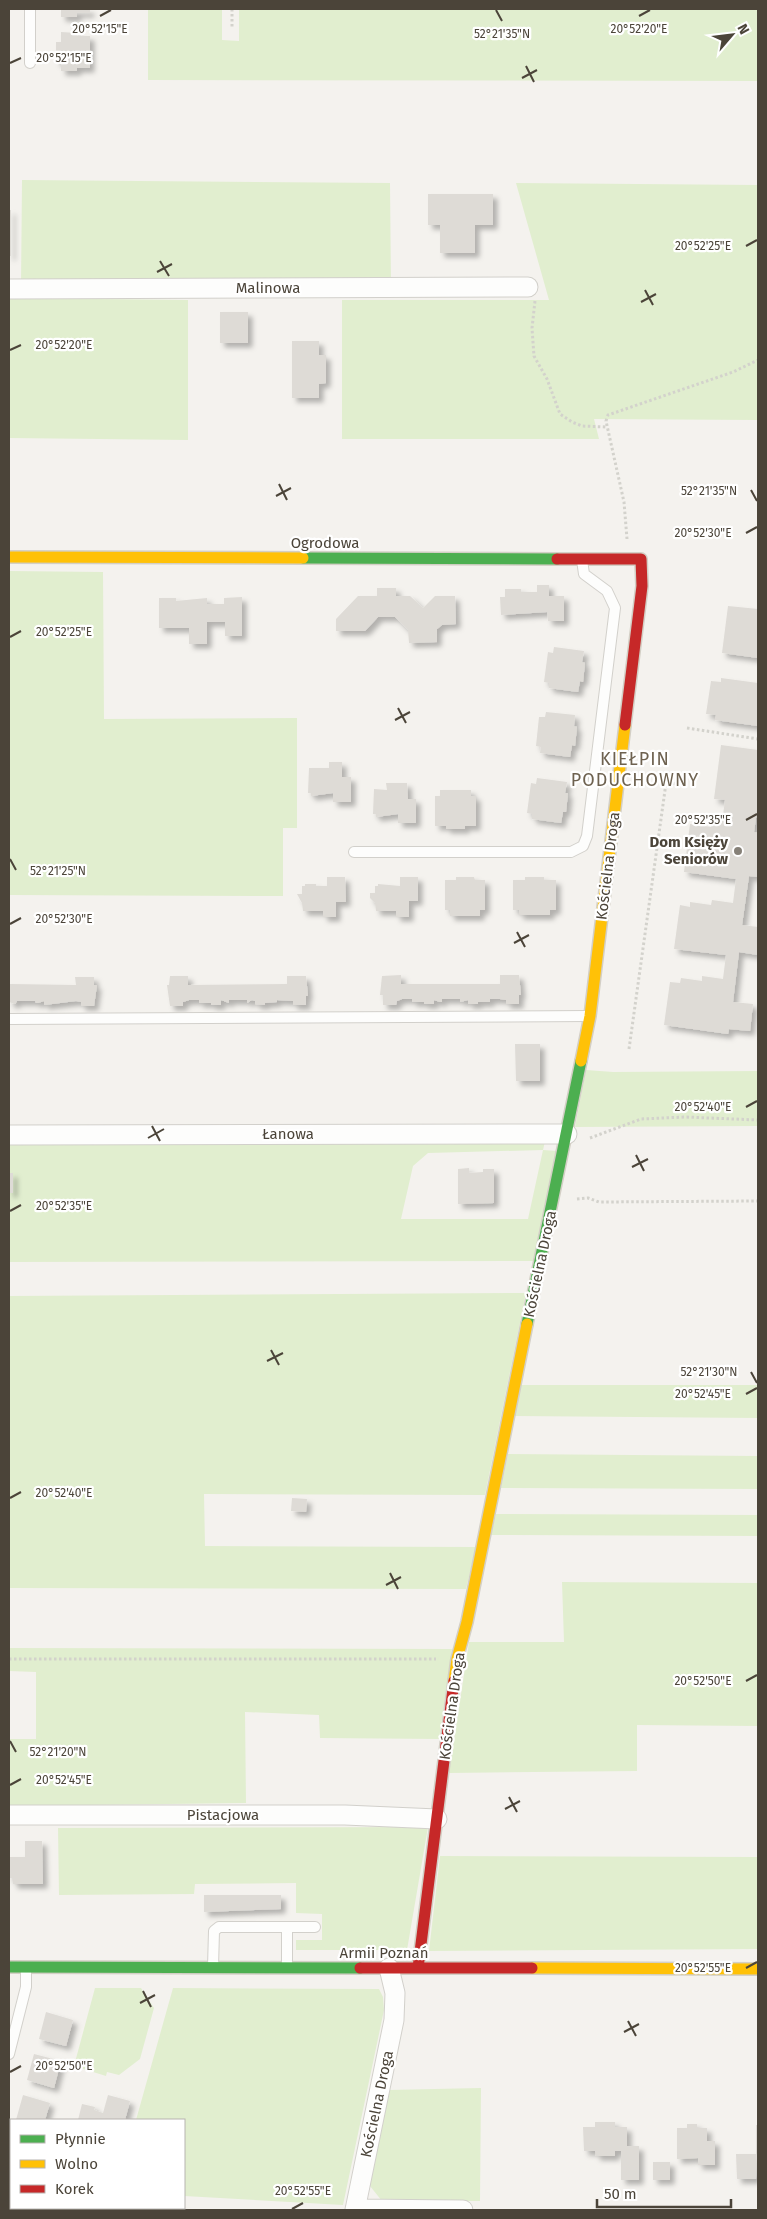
<svg xmlns="http://www.w3.org/2000/svg" width="767" height="2219" viewBox="0 0 767 2219" font-family="'Fira Sans',sans-serif">
<defs>
<filter id="shadow"><feDropShadow dx="4.5" dy="4.5" stdDeviation="2.5" flood-color="#0004"/></filter>
</defs>
<rect width="100%" height="100%" fill="#f4f2ee"/>
<path fill="#e1eecf" fill-rule="evenodd" d="M 148,9 L 222,9 L 222,40 L 239,41 L 239,9 L 758,9 L 758,81 L 148,80 Z
M 22,180 L 390,183 L 391,286 L 21,285 Z
M 516,183 L 758,185 L 758,420 L 594,419 L 599,439 L 342,439 L 342,300 L 549,300 Z
M 9,298 L 188,300 L 188,440 L 9,438 Z
M 9,571 L 103,572 L 104,719 L 297,718 L 297,828 L 283,828 L 283,896 L 9,895 Z
M 586,1070 L 613,1072 L 758,1071 L 758,1126 L 575,1127 Z
M 9,1141 L 545,1141 L 543,1150 L 557,1151 L 534,1261 L 9,1262 ZM 543,1150 L 528,1219 L 401,1219 L 413,1166 L 428,1153 Z
M 526,1293 L 485,1495 L 204,1494 L 205,1546 L 476,1547 L 466,1589 L 9,1588 L 9,1296 Z
M 521,1385 L 758,1385 L 758,1418 L 514,1416 Z
M 508,1454 L 758,1456 L 758,1489 L 501,1488 Z
M 496,1514 L 758,1515 L 758,1536 L 491,1535 Z
M 562,1582 L 758,1583 L 758,1726 L 637,1725 L 637,1771 L 449,1773 L 469,1642 L 564,1642 Z
M 9,1648 L 452,1649 L 439,1739 L 320,1738 L 319,1715 L 245,1712 L 246,1803 L 9,1806 L 9,1739 L 36,1739 L 36,1672 L 9,1671 Z
M 428,1827 L 407,1950 L 296,1950 L 296,1940 L 322,1940 L 322,1914 L 296,1913 L 296,1883 L 195,1884 L 194,1894 L 59,1895 L 58,1828 Z
M 440,1856 L 758,1857 L 758,1949 L 429,1951 Z
M 95,1988 L 141,1988 L 154,2008 L 140,2059 L 119,2075 L 107,2072 L 106,2076 L 74,2066 Z
M 173,1988 L 379,1989 L 383,1997 L 384,2010 L 343,2205 L 184,2196 L 184,2120 L 136,2120 Z
M 481,2088 L 480,2201 L 382,2201 L 370,2186 L 388,2090 Z"/>
<path fill="#dedbd6" filter="url(#shadow)" d="M 61,9 L 90,9 L 90,13 L 77,13 L 77,17 L 61,17 Z
M 61,32 L 77,33 L 77,36 L 90,36 L 90,68 L 77,68 L 77,71 L 61,71 L 61,62 L 56,62 L 56,42 L 61,42 Z
M 428,194 L 493,194 L 493,225 L 475,225 L 475,253 L 440,253 L 440,225 L 428,225 Z
M 9,210 L 11,210 L 11,256 L 9,256 Z
M 220,312 L 248,312 L 248,343 L 220,343 Z
M 292,341 L 319,341 L 319,355 L 326,355 L 326,383 L 319,384 L 319,398 L 292,398 Z
M 537,585 L 549,585 L 549,596 L 564,596 L 564,621 L 548,621 L 547,612 L 501,615 L 500,597 L 505,597 L 505,589 L 521,589 L 521,592 L 537,592 Z
M 377,588 L 396,588 L 396,596 L 410,596 L 423,608 L 435,596 L 455,596 L 456,624 L 442,625 L 437,629 L 437,642 L 409,643 L 408,630 L 395,617 L 378,617 L 365,631 L 336,631 L 336,619 L 358,596 L 377,596 Z
M 242,597 L 242,636 L 225,636 L 225,622 L 207,622 L 207,644 L 189,644 L 189,628 L 159,628 L 159,598 L 176,598 L 176,601 L 207,598 L 207,604 L 224,604 L 224,598 Z
M 728,606 L 758,609 L 758,658 L 722,653 Z
M 554,647 L 584,651 L 582,662 L 585,663 L 583,682 L 580,681 L 578,692 L 549,688 L 549,683 L 544,682 L 548,652 L 553,653 Z
M 721,678 L 758,683 L 758,726 L 715,720 L 716,715 L 706,714 L 711,681 L 721,682 Z
M 546,712 L 575,715 L 574,726 L 577,727 L 575,746 L 572,745 L 570,757 L 540,753 L 541,747 L 536,746 L 539,717 L 545,717 Z
M 721,745 L 758,750 L 758,804 L 754,832 L 758,833 L 758,877 L 749,876 L 742,925 L 758,927 L 758,955 L 739,952 L 733,1002 L 753,1004 L 750,1031 L 729,1029 L 728,1034 L 664,1025 L 670,982 L 680,983 L 681,978 L 702,981 L 702,976 L 723,979 L 726,955 L 674,949 L 680,905 L 690,907 L 690,902 L 711,905 L 712,900 L 733,903 L 736,879 L 684,872 L 690,824 L 711,827 L 711,822 L 722,823 L 725,800 L 714,799 Z
M 329,762 L 342,762 L 342,777 L 351,777 L 351,802 L 333,802 L 333,793 L 311,796 L 311,793 L 308,793 L 309,768 L 329,768 Z
M 537,778 L 567,782 L 565,793 L 568,793 L 566,812 L 563,812 L 561,823 L 532,819 L 532,814 L 527,813 L 531,783 L 536,784 Z
M 386,783 L 407,783 L 408,799 L 416,799 L 416,823 L 398,823 L 398,814 L 376,817 L 376,814 L 373,814 L 374,789 L 387,790 Z
M 440,790 L 471,790 L 471,796 L 476,796 L 476,826 L 465,826 L 465,829 L 446,829 L 446,826 L 435,826 L 435,796 L 440,796 Z
M 327,877 L 345,877 L 346,902 L 336,902 L 336,917 L 323,917 L 323,911 L 303,911 L 302,903 L 297,894 L 302,894 L 302,886 L 305,886 L 305,884 L 316,884 L 316,886 L 327,886 Z
M 400,877 L 418,877 L 418,901 L 409,901 L 409,917 L 396,917 L 396,911 L 376,911 L 375,903 L 370,898 L 370,893 L 375,893 L 375,886 L 378,886 L 378,884 L 400,886 Z
M 456,877 L 474,877 L 475,880 L 485,880 L 485,910 L 480,910 L 480,916 L 450,916 L 450,910 L 445,910 L 445,880 L 456,880 Z
M 525,877 L 544,877 L 544,880 L 556,880 L 556,910 L 550,910 L 550,915 L 519,915 L 519,910 L 513,910 L 513,880 L 525,880 Z
M 401,975 L 401,984 L 500,984 L 500,975 L 519,975 L 521,995 L 519,995 L 519,1004 L 506,1004 L 506,1000 L 500,999 L 490,999 L 490,1002 L 478,1002 L 478,1004 L 468,1004 L 468,1000 L 460,1002 L 460,999 L 442,999 L 442,1002 L 440,1002 L 434,1000 L 434,1004 L 424,1004 L 424,1002 L 412,1002 L 412,999 L 402,999 L 397,1001 L 396,1005 L 383,1005 L 383,995 L 380,995 L 382,976 Z
M 170,976 L 188,976 L 188,985 L 287,984 L 287,976 L 306,976 L 308,996 L 306,996 L 306,1005 L 293,1005 L 293,1001 L 277,1000 L 277,1002 L 265,1003 L 265,1005 L 255,1004 L 255,1001 L 252,1000 L 247,1003 L 247,1000 L 229,1000 L 229,1003 L 221,1000 L 221,1005 L 211,1005 L 211,1003 L 199,1003 L 199,1000 L 189,1000 L 183,1002 L 183,1006 L 170,1006 L 167,985 L 169,985 Z
M 75,977 L 94,977 L 94,985 L 97,985 L 94,1006 L 81,1006 L 81,1002 L 76,1001 L 44,1005 L 44,1001 L 38,1003 L 36,1003 L 35,1001 L 17,1001 L 15,1004 L 9,1002 L 9,984 L 76,985 Z
M 515,1044 L 540,1044 L 540,1081 L 516,1081 Z
M 469,1168 L 469,1173 L 483,1172 L 483,1169 L 494,1169 L 494,1203 L 458,1204 L 458,1169 Z
M 9,1173 L 13,1173 L 13,1193 L 9,1193 Z
M 292,1498 L 307,1499 L 306,1512 L 291,1511 Z
M 25,1841 L 42,1841 L 43,1884 L 13,1884 L 13,1878 L 9,1878 L 9,1857 L 25,1857 Z
M 204,1895 L 281,1895 L 281,1909 L 204,1912 Z
M 46,2012 L 73,2020 L 66,2046 L 39,2039 Z
M 34,2054 L 61,2061 L 54,2088 L 27,2080 Z
M 23,2095 L 50,2103 L 45,2120 L 16,2120 Z
M 108,2095 L 130,2101 L 125,2120 L 78,2120 L 82,2104 L 95,2107 L 94,2110 L 103,2113 Z
M 595,2122 L 615,2122 L 615,2127 L 627,2127 L 627,2146 L 639,2146 L 639,2180 L 621,2180 L 621,2151 L 615,2151 L 615,2156 L 596,2156 L 595,2151 L 584,2151 L 583,2127 L 595,2127 Z
M 687,2124 L 697,2124 L 697,2128 L 707,2128 L 707,2141 L 715,2141 L 715,2165 L 698,2165 L 698,2158 L 677,2159 L 677,2128 L 687,2128 Z
M 756,2125 L 758,2125 L 756,2179 L 737,2179 L 736,2154 L 756,2154 Z
M 11,2140 L 11,2165 L 9,2165 L 9,2147 Z
M 653,2162 L 670,2162 L 670,2180 L 653,2180 Z
M 9,2200 L 11,2200 L 11,2208 L 20,2208 L 20,2210 L 9,2210 Z
M 77,2208 L 104,2208 L 103,2210 L 77,2210 Z
M 160,2208 L 190,2209 L 190,2210 L 160,2210 Z"/>
<g fill="none" stroke-linecap="round" stroke-linejoin="round">
<g stroke="#d2d0cb" stroke-width="12">
<path id="lane" d="M 30,9 L 30,63
M 354,852 L 571,852 L 583,846 L 587,836 L 615,608 L 607,591 L 584,574 L 582,560
M 9,1019 L 589,1016
M 287,1927 L 287,1966
M 213,1967 L 214,1931 L 219,1927 L 315,1927
M 9,2054 L 26,1987 L 26,1967"/>
</g>
<g stroke="#d2d0cb" stroke-width="21">
<path id="street" d="M 9,289 L 528,287
M 9,1135 L 567,1134
M 9,1815 L 345,1815 L 437,1819
M 355,2209 L 463,2210
M 355,2210 L 394,2020 L 395,1993 L 389,1968"/>
</g>
<g stroke="#d3cfc5" stroke-width="14">
<path id="fast" d="M 303,558 L 557,559
M 527,1324 L 581,1061
M 9,1967 L 360,1968"/>
</g>
<g stroke="#d3cfc5" stroke-width="14">
<path id="slow" d="M 9,557 L 303,558
M 581,1061 L 590,1016 L 625,725
M 454,1681 L 457,1659 L 467,1622 L 527,1324
M 532,1968 L 758,1969"/>
</g>
<g stroke="#d3cfc5" stroke-width="14">
<path id="jam" d="M 557,559 L 641,559 L 642,586 L 625,725
M 360,1968 L 532,1968
M 418,1968 L 454,1681"/>
</g>
<path stroke="#d3d2cc" stroke-width="3" stroke-dasharray="2.5 2.5" stroke-linecap="butt" d="M 232,9 L 232,28
M 535,301 L 532,328 L 534,356 L 547,379 L 560,414 L 572,422 L 582,426 L 607,427
M 627,539 L 624,502 L 606,421 L 608,415 L 733,372 L 758,360
M 687,728 L 758,739
M 629,1049 L 666,783 L 680,784
M 590,1138 L 641,1119 L 685,1117 L 758,1120
M 577,1199 L 588,1198 L 599,1202 L 758,1201
M 9,1659 L 436,1659"/>
<use href="#lane" stroke="#fdfdfc" stroke-width="10"/>
<use href="#street" stroke="#fdfdfc" stroke-width="19"/>
<use href="#fast" stroke="#4caf50" stroke-width="11"/>
<use href="#slow" stroke="#ffc107" stroke-width="11"/>
<use href="#jam" stroke="#c62828" stroke-width="11"/>
</g>
<path fill="none" stroke="#4b4439" stroke-width="2" d="M 496,10 L 502,21M 100,16 L 111,10M 639,16 L 650,10M 10,63 L 21,58M 526,66 L 534,82M 522,78 L 537,70M 746,246 L 757,240M 160,261 L 169,276M 157,272 L 172,264M 645,290 L 653,305M 641,302 L 656,294M 10,350 L 21,345M 279,484 L 287,500M 751,490 L 757,501M 276,496 L 291,488M 746,533 L 757,527M 10,637 L 21,631M 398,708 L 406,723M 395,720 L 410,712M 746,820 L 757,814M 10,859 L 16,870M 10,924 L 21,918M 517,932 L 525,947M 514,943 L 529,935M 746,1107 L 757,1101M 152,1126 L 160,1141M 148,1138 L 164,1129M 636,1155 L 644,1171M 632,1167 L 648,1159M 10,1211 L 21,1205M 271,1350 L 279,1365M 267,1361 L 283,1353M 751,1372 L 757,1383M 746,1394 L 757,1388M 10,1498 L 21,1492M 390,1573 L 398,1589M 386,1585 L 401,1577M 746,1681 L 757,1675M 10,1741 L 16,1752M 10,1785 L 21,1779M 509,1797 L 517,1812M 505,1809 L 520,1801M 746,1968 L 757,1962M 143,1991 L 151,2007M 140,2003 L 155,1995M 628,2021 L 636,2036M 624,2032 L 639,2024M 10,2072 L 21,2066M 292,2209 L 303,2203"/>
<circle fill="#868178" stroke="#fff" stroke-width="2" cx="738" cy="851" r="5"/>
<g text-anchor="middle" dominant-baseline="central" stroke-width="4.5" stroke-linejoin="round" paint-order="stroke">
<g font-size="15" fill="#4b4439" stroke="#fff">
<text x="268" y="288">Malinowa</text>
<text x="325" y="543">Ogrodowa</text>
<text transform="translate(608 866) rotate(-83)">Kościelna Droga</text>
<text x="288" y="1134">Łanowa</text>
<text transform="translate(540 1264) rotate(-78)">Kościelna Droga</text>
<text transform="translate(452 1706) rotate(-82)">Kościelna Droga</text>
<text x="223" y="1815">Pistacjowa</text>
<text x="384" y="1953">Armii Poznań</text>
<text transform="translate(377 2104) rotate(-78)">Kościelna Droga</text>
</g>
<g font-size="15" font-weight="bold" fill="#4b4439" stroke="#fff" text-anchor="end">
<text x="728" y="842">Dom Księży<tspan x="728" dy="17">Seniorów</tspan></text>
</g>
<g font-size="18" letter-spacing="1" fill="#6e6250" stroke="#fff">
<text x="635" y="759">KIEŁPIN<tspan x="635" dy="21">PODUCHOWNY</tspan></text>
</g>
</g>
<g font-size="12" text-anchor="middle" fill="#4b4439" stroke="#fff" stroke-width="4.5" stroke-linejoin="round" paint-order="stroke">
<text x="100" y="33">20°52'15"E</text>
<text x="639" y="33">20°52'20"E</text>
<text x="502" y="38">52°21'35"N</text>
<text x="64" y="62">20°52'15"E</text>
<text x="703" y="250">20°52'25"E</text>
<text x="64" y="349">20°52'20"E</text>
<text x="709" y="495">52°21'35"N</text>
<text x="703" y="537">20°52'30"E</text>
<text x="64" y="636">20°52'25"E</text>
<text x="703" y="824">20°52'35"E</text>
<text x="58" y="875">52°21'25"N</text>
<text x="64" y="923">20°52'30"E</text>
<text x="703" y="1111">20°52'40"E</text>
<text x="64" y="1210">20°52'35"E</text>
<text x="709" y="1376">52°21'30"N</text>
<text x="703" y="1398">20°52'45"E</text>
<text x="64" y="1497">20°52'40"E</text>
<text x="703" y="1685">20°52'50"E</text>
<text x="58" y="1756">52°21'20"N</text>
<text x="64" y="1784">20°52'45"E</text>
<text x="703" y="1972">20°52'55"E</text>
<text x="64" y="2070">20°52'50"E</text>
<text x="303" y="2195">20°52'55"E</text>
</g>
<rect width="767" height="2219" fill="none" stroke="#4b4439" stroke-width="20"/>
<rect x="10" y="2119" width="175" height="90" fill="#ffffff" stroke="#b7b4b0"/>
<rect x="20" y="2135" width="25" height="8" fill="#4caf50" stroke="#b7b4b0"/>
<text x="55" y="2144" font-size="15" fill="#4b4439">Płynnie</text>
<rect x="20" y="2160" width="25" height="8" fill="#ffc107" stroke="#b7b4b0"/>
<text x="55" y="2169" font-size="15" fill="#4b4439">Wolno</text>
<rect x="20" y="2185" width="25" height="8" fill="#c62828" stroke="#b7b4b0"/>
<text x="55" y="2194" font-size="15" fill="#4b4439">Korek</text>
<g transform="translate(732 35) rotate(62)" stroke="#ffffff" stroke-width="4" paint-order="stroke">
<path d="M0-4L9 19L0 12L-9 19Z" fill="#4b4439"/>
<text y="-8" font-size="14" font-weight="bold" text-anchor="middle" fill="#4b4439">N</text>
</g>
<path d="M597 2199v8h134v-8" fill="none" stroke="#4b4439" stroke-width="2.5"/>
<text x="604" y="2199" font-size="15" fill="#4b4439" stroke="#ffffff" stroke-width="4" paint-order="stroke">50 m</text>
</svg>
